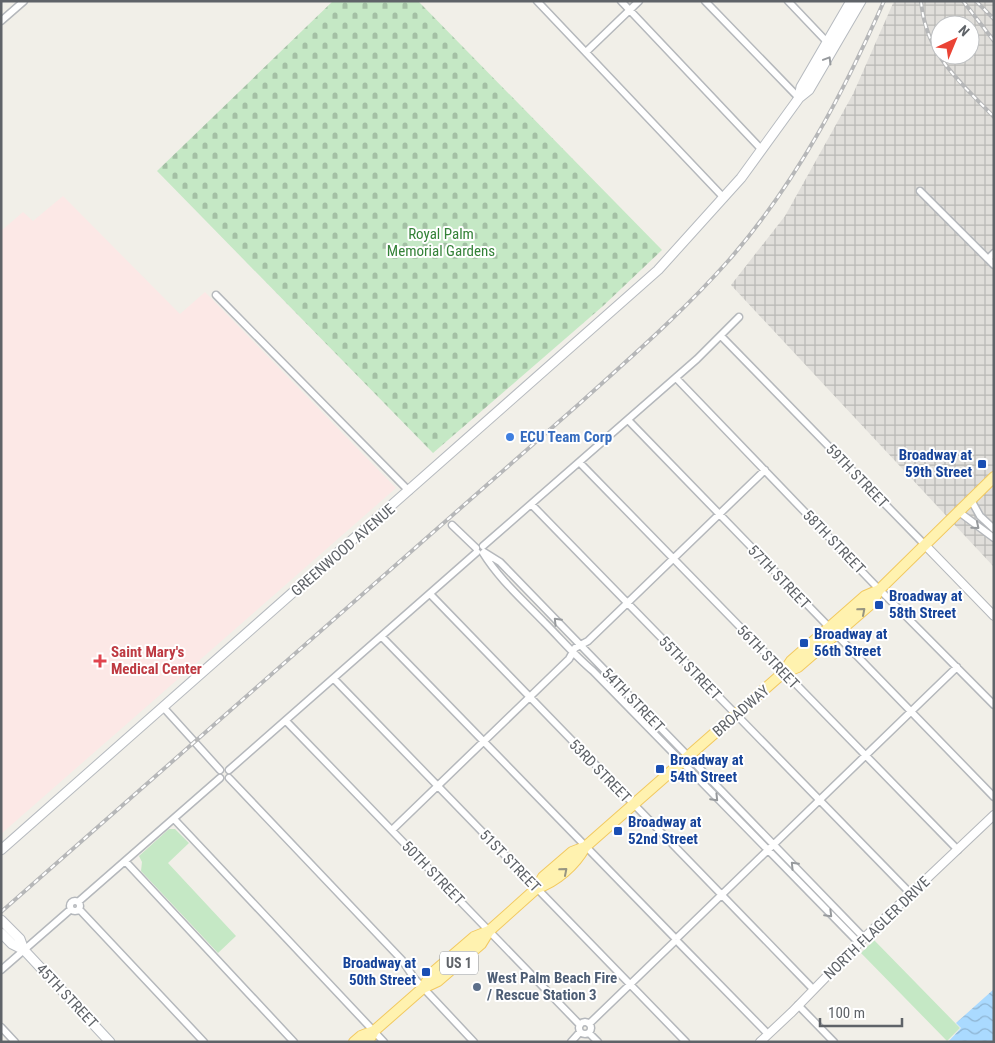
<svg xmlns="http://www.w3.org/2000/svg" width="995" height="1043" viewBox="0 0 995 1043" font-family="'Roboto Condensed',sans-serif">
<defs>
<pattern id="industrial-grid" width="8" height="8" patternUnits="userSpaceOnUse" patternTransform="scale(1.25)"><rect width="8" height="8" fill="#e0deda"/><path d="M0 4h8M4 0v8" fill="none" stroke="#b9b8b5"/></pattern>
<pattern id="cemetery-stones" width="16" height="16" patternUnits="userSpaceOnUse" patternTransform="scale(1.25)"><rect width="16" height="16" fill="#c5e8c5"/><path d="M2 7V4a2 2 0 0 1 4 0v3zM10 15v-3a2 2 0 0 1 4 0v3z" fill="#a3c0a4"/></pattern>
<pattern id="water-waves" width="16" height="10" patternUnits="userSpaceOnUse" patternTransform="scale(1.25)"><rect width="16" height="10" fill="#aadaff"/><path d="M0 5q4-4 8 0t8 0" fill="none" stroke="#8eb4d2"/></pattern>
</defs>
<rect width="100%" height="100%" fill="#f1efe8"/>
<path fill="url(#industrial-grid)" fill-rule="evenodd" d="M 894,1 L 994,1 L 994,567 L 731,285 L 785,216 L 853,94 ZM 940,25 L 970,25 L 970,55 L 940,55 Z"/>
<path fill="#fce8e6" d="M 63,196 L 180,314 L 205,292 L 396,488 L 1,834 L 1,231 L 23,212 L 33,221 Z"/>
<path fill="url(#cemetery-stones)" d="M 333,1 L 418,1 L 662,250 L 603,306 L 433,453 L 157,171 Z"/>
<path fill="#c5e8c5" d="M 169,829 L 175,829 L 189,843 L 168,863 L 236,936 L 218,953 L 141,871 L 142,862 L 139,856 Z
M 874,940 L 960,1028 L 947,1041 L 861,953 Z"/>
<path fill="url(#water-waves)" d="M 994,989 L 994,1042 L 948,1042 L 961,1028 L 956,1023 Z"/>
<g fill="none" stroke-linecap="round" stroke-linejoin="round">
<g stroke="#b5b8bc" stroke-width="9">
<path id="minor" d="M 537,1 L 724,198
M 621,1 L 762,150
M 705,1 L 799,98
M 788,1 L 828,43
M 1,21 L 24,1
M 586,52 L 639,1
M 920,191 L 994,265
M 988,259 L 994,253
M 216,295 L 409,491
M 721,336 L 926,546
M 676,378 L 873,583 L 994,705
M 628,420 L 994,797
M 580,463 L 958,850
M 971,500 L 980,516 L 994,529
M 532,505 L 912,895
M 959,512 L 994,538
M 452,525 L 476,548
M 483,546 L 697,359 L 739,317
M 484,552 L 500,562 L 864,938
M 483,553 C 499,579 523,600 544,622 C 561,639 575,656 593,671 L 859,943
M 430,594 L 813,989
M 382,637 L 674,937
M 334,679 L 686,1042
M 163,707 L 220,770
M 286,721 L 580,1025
M 229,770 L 477,552
M 229,778 L 402,960 L 414,978 L 474,1042
M 174,819 L 384,1042
M 392,830 L 569,659 L 575,648 L 588,641 L 765,470
M 126,862 L 294,1042
M70 906a5 5 0 1 1 10 0a5 5 0 1 1-10 0Z
M 78,902 L 220,778
M 79,909 L 204,1042
M 678,937 L 957,667
M 678,942 L 768,1034
M 1,970 L 71,909
M 798,1005 L 834,1042
M579 1028a6 6 0 1 1 12 0a6 6 0 1 1-12 0Z
M 589,1024 L 674,942
M 1,1027 L 15,1042
M 589,1033 L 598,1042
M 571,1042 L 580,1032"/>
</g>
<g stroke="#b5b8bc" stroke-width="10">
<path id="tertiary" d="M 926,546 L 994,616
M 760,1042 L 792,1012 L 864,938 L 994,815"/>
</g>
<g stroke="#b6babf" stroke-width="11">
<path id="secondary" d="M 799,98 L 801,87 L 851,1
M 1,850 L 658,270 L 741,178 L 799,98 L 809,90 L 861,1
M 1,920 L 20,939 L 24,950
M 1,933 L 12,944 L 24,950 L 110,1042"/>
</g>
<g stroke="#f2c960" stroke-width="12">
<path id="primary" d="M 783,673 L 798,667 L 872,603 L 879,590
M 537,888 C 557,881 575,865 585,847 L 783,673 L 791,661 L 865,596 L 879,590 L 994,477
M 423,988 L 438,981 L 481,944 L 489,931 L 537,888 L 543,877 L 572,852 L 585,847
M 354,1042 L 361,1036 L 374,1031
M 368,1042 L 374,1031 L 423,988 L 431,974 L 474,937 L 489,931"/>
</g>
<use href="#minor" stroke="#fff" stroke-width="6"/>
<use href="#tertiary" stroke="#fff" stroke-width="8"/>
<use href="#secondary" stroke="#fff" stroke-width="9"/>
<use href="#primary" stroke="#fff2af" stroke-width="10"/>
<g stroke="#b6b7b8" stroke-width="4">
<path id="rail" d="M 921,1 C 926,55 959,81 994,117
M 963,1 L 994,41
M 976,1 L 994,19
M 1,912 L 579,404 C 631,357 683,312 729,260 C 796,183 843,94 884,1"/>
</g>
<use href="#rail" stroke="#fff" stroke-width="2" stroke-dasharray="5.5" stroke-linecap="butt"/>
</g>
<defs><path id="oneway-chevron" d="M-2-3.5L2.5 0L-2 3.5" fill="none" stroke-width="1.6" stroke-linecap="round" stroke-linejoin="round" transform="scale(1.25)"/></defs>
<g stroke="#979a9d">
<use href="#oneway-chevron" transform="translate(828 60) rotate(-59)"/>
<use href="#oneway-chevron" transform="translate(976 526) rotate(40)"/>
<use href="#oneway-chevron" transform="translate(557 621) rotate(-134)"/>
<use href="#oneway-chevron" transform="translate(715 798) rotate(46)"/>
<use href="#oneway-chevron" transform="translate(794 865) rotate(-134)"/>
<use href="#oneway-chevron" transform="translate(829 914) rotate(45)"/>
</g>
<g stroke="#979581">
<use href="#oneway-chevron" transform="translate(862 611) rotate(-41)"/>
<use href="#oneway-chevron" transform="translate(564 871) rotate(-41)"/>
</g>
<circle fill="#3f7fe0" stroke="#fff" stroke-width="2" cx="510" cy="437" r="5"/>
<g fill="#1a4fb4" stroke="#fff" stroke-width="2">
<rect x="977" y="459" width="10" height="10" rx="2.5"/>
<rect x="874" y="600" width="10" height="10" rx="2.5"/>
<rect x="799" y="638" width="10" height="10" rx="2.5"/>
<rect x="655" y="764" width="10" height="10" rx="2.5"/>
<rect x="613" y="826" width="10" height="10" rx="2.5"/>
<rect x="421" y="967" width="10" height="10" rx="2.5"/>
</g>
<path fill="#e0444e" stroke="#fff" stroke-width="2" d="M97.5 653.5h5v5h5v5h-5v5h-5v-5h-5v-5h5z"/>
<circle fill="#5c6f8a" stroke="#fff" stroke-width="2" cx="477" cy="987" r="5"/>
<g text-anchor="middle" dominant-baseline="central" stroke-width="4" stroke-linejoin="round" paint-order="stroke">
<rect fill="#fff" stroke="#8f9295" stroke-width="1" x="440" y="951.5" width="38" height="23" rx="4"/>
<g font-size="14" font-weight="bold" fill="#5f6368">
<text x="459" y="963">US 1</text>
</g>
<g font-size="15" fill="#348238" stroke="#fff">
<text x="441" y="234">Royal Palm<tspan x="441" dy="17">Memorial Gardens</tspan></text>
</g>
<g font-size="15" font-weight="bold" fill="#366cbe" stroke="#fff" text-anchor="start">
<text x="520" y="437">ECU Team Corp</text>
</g>
<g font-size="15" font-weight="bold" fill="#164399" stroke="#fff" text-anchor="start">
<text x="972" y="455" text-anchor="end">Broadway at<tspan x="972" dy="17">59th Street</tspan></text>
<text x="889" y="596">Broadway at<tspan x="889" dy="17">58th Street</tspan></text>
<text x="814" y="634">Broadway at<tspan x="814" dy="17">56th Street</tspan></text>
<text x="670" y="760">Broadway at<tspan x="670" dy="17">54th Street</tspan></text>
<text x="628" y="822">Broadway at<tspan x="628" dy="17">52nd Street</tspan></text>
<text x="416" y="963" text-anchor="end">Broadway at<tspan x="416" dy="17">50th Street</tspan></text>
</g>
<g font-size="15" fill="#5f6368" stroke="#fff">
<text transform="translate(857 476) rotate(46)">59TH STREET</text>
<text transform="translate(834 542) rotate(46)">58TH STREET</text>
<text transform="translate(343 550) rotate(-41)">GREENWOOD AVENUE</text>
<text transform="translate(779 577) rotate(46)">57TH STREET</text>
<text transform="translate(768 657) rotate(46)">56TH STREET</text>
<text transform="translate(690 668) rotate(46)">55TH STREET</text>
<text transform="translate(633 700) rotate(46)">54TH STREET</text>
<text transform="translate(741 711) rotate(-41)">BROADWAY</text>
<text transform="translate(600 771) rotate(46)">53RD STREET</text>
<text transform="translate(510 861) rotate(46)">51ST STREET</text>
<text transform="translate(433 873) rotate(46)">50TH STREET</text>
<text transform="translate(877 928) rotate(-44)">NORTH FLAGLER DRIVE</text>
<text transform="translate(67 996) rotate(47)">45TH STREET</text>
</g>
<g font-size="15" font-weight="bold" fill="#be3a42" stroke="#fff" text-anchor="start">
<text x="111" y="652">Saint Mary's<tspan x="111" dy="17">Medical Center</tspan></text>
</g>
<g font-size="15" font-weight="bold" fill="#4e5e75" stroke="#fff" text-anchor="start">
<text x="487" y="978">West Palm Beach Fire<tspan x="487" dy="17">/ Rescue Station 3</tspan></text>
</g>
</g>
<rect width="995" height="1043" fill="none" stroke="#5f6368" stroke-width="5"/>
<g transform="translate(955 40) rotate(44)"><circle r="24" fill="#ffffff" stroke="#bfc1c3"/>
<path d="M0-4L9 19L0 12L-9 19Z" fill="#ea4335"/>
<text y="-8" font-size="14" font-weight="bold" text-anchor="middle" fill="#5f6368">N</text>
</g>
<path d="M820 1018v8h82v-8" fill="none" stroke="#5f6368" stroke-width="2.5"/>
<text x="828" y="1018" font-size="15" fill="#5f6368" stroke="#ffffff" stroke-width="4" paint-order="stroke">100 m</text>
</svg>
